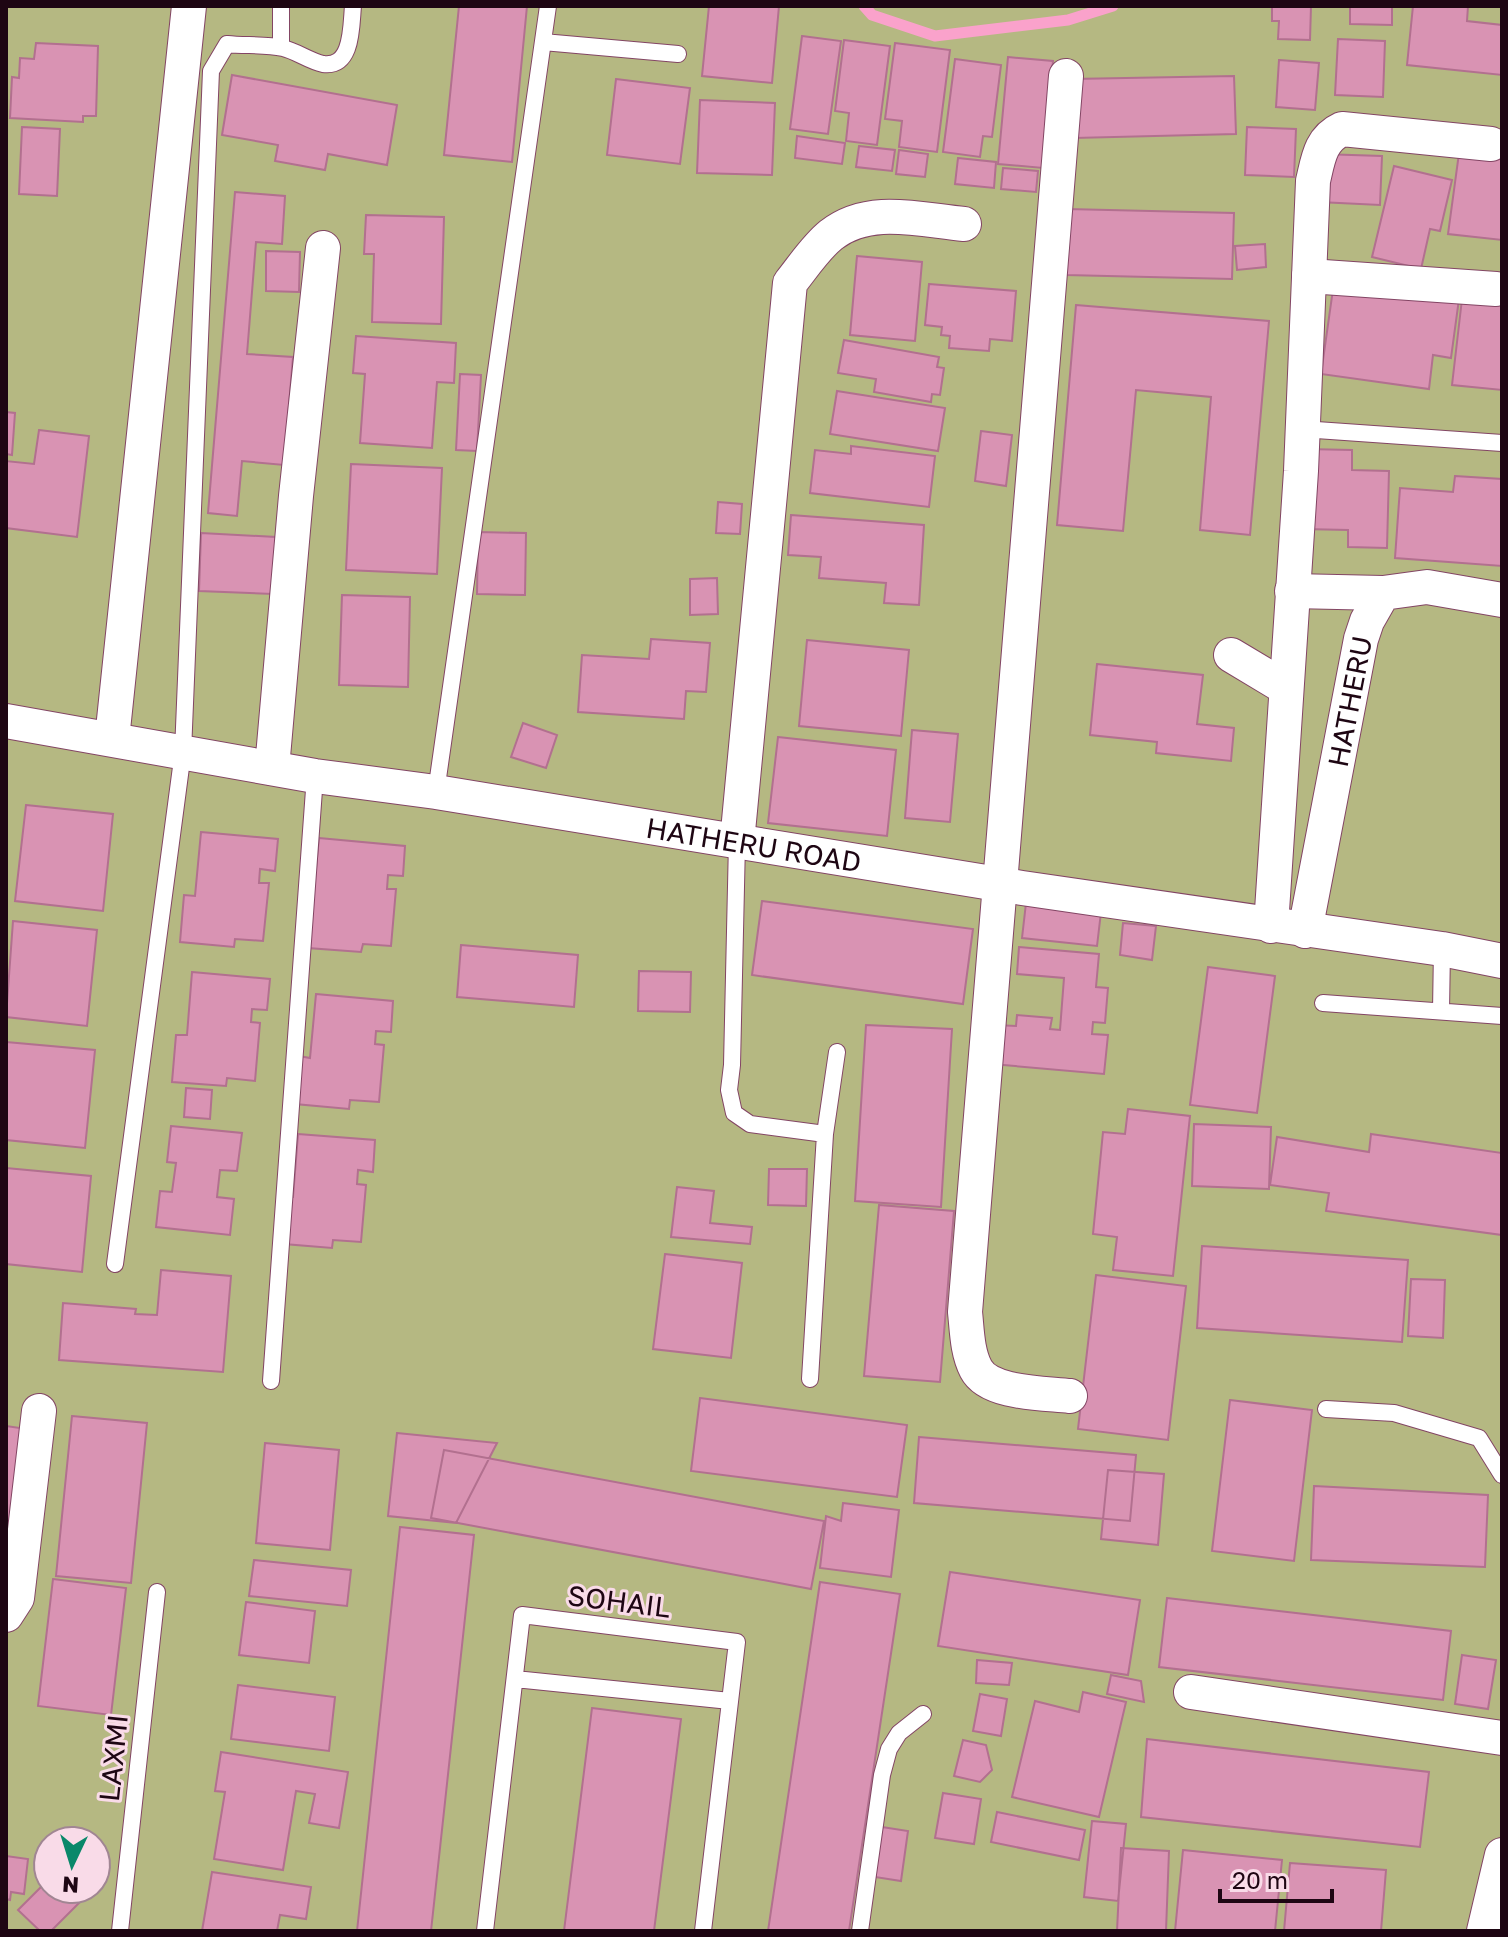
<svg xmlns="http://www.w3.org/2000/svg" width="1508" height="1937" viewBox="0 0 1508 1937" font-family="'Golos Text',sans-serif">
<rect width="100%" height="100%" fill="#f9dbe8"/>
<path fill="#b5b882" fill-rule="evenodd" d="M 6,6 L 1502,6 L 1502,1931 L 6,1931 ZM 48,1841 L 96,1841 L 96,1889 L 48,1889 Z"/>
<g fill="none" stroke-linecap="round" stroke-linejoin="round">
<path stroke="#faa2cb" stroke-width="11" d="M 864,6 L 872,15 L 935,36 L 1068,20 L 1113,6"/>
</g>
<path fill="#d993b3" stroke="#b2708f" stroke-width="2" d="M 459,6 L 527,6 L 512,162 L 444,155 Z
M 709,6 L 779,6 L 772,83 L 702,76 Z
M 1272,6 L 1311,6 L 1310,40 L 1278,39 L 1279,21 L 1272,21 Z
M 1350,6 L 1392,6 L 1392,25 L 1350,24 Z
M 1413,6 L 1468,6 L 1467,21 L 1502,25 L 1502,75 L 1407,65 Z
M 802,36 L 841,41 L 828,134 L 790,129 Z
M 1338,39 L 1385,41 L 1383,97 L 1335,95 Z
M 844,40 L 890,46 L 877,145 L 846,141 L 849,113 L 835,111 Z
M 36,43 L 98,46 L 96,116 L 83,116 L 83,122 L 10,118 L 12,77 L 19,78 L 20,58 L 34,59 Z
M 895,43 L 950,50 L 937,152 L 899,147 L 902,121 L 885,119 Z
M 1008,57 L 1053,61 L 1043,168 L 998,164 Z
M 955,59 L 1001,65 L 992,137 L 983,136 L 980,157 L 943,152 Z
M 1279,60 L 1319,63 L 1315,110 L 1276,107 Z
M 232,75 L 397,105 L 387,165 L 328,154 L 325,170 L 275,161 L 278,145 L 222,135 Z
M 1234,76 L 1236,134 L 1074,138 L 1072,79 Z
M 616,79 L 690,88 L 680,164 L 607,155 Z
M 700,100 L 775,103 L 772,175 L 697,173 Z
M 22,127 L 60,129 L 57,196 L 19,194 Z
M 1247,127 L 1296,129 L 1294,177 L 1245,175 Z
M 797,136 L 845,143 L 842,164 L 795,158 Z
M 859,146 L 895,150 L 892,171 L 856,167 Z
M 899,150 L 928,154 L 925,177 L 896,174 Z
M 1459,153 L 1502,158 L 1502,240 L 1448,234 Z
M 1321,154 L 1382,156 L 1380,205 L 1319,202 Z
M 958,158 L 996,162 L 994,188 L 955,184 Z
M 1394,166 L 1452,180 L 1440,231 L 1430,229 L 1421,269 L 1372,257 Z
M 1003,168 L 1038,171 L 1036,192 L 1001,189 Z
M 235,192 L 285,196 L 282,244 L 256,242 L 247,354 L 293,357 L 284,465 L 242,461 L 237,516 L 208,513 Z
M 1067,209 L 1234,213 L 1232,279 L 1066,275 Z
M 366,215 L 444,217 L 441,324 L 372,322 L 374,254 L 364,254 Z
M 1265,244 L 1266,267 L 1237,270 L 1235,246 Z
M 266,251 L 300,252 L 299,292 L 266,291 Z
M 857,256 L 922,262 L 915,341 L 850,335 Z
M 1334,282 L 1459,299 L 1451,358 L 1433,355 L 1429,389 L 1321,374 Z
M 929,284 L 1016,291 L 1012,341 L 990,339 L 989,351 L 949,348 L 950,336 L 941,335 L 942,327 L 925,325 Z
M 1462,299 L 1502,304 L 1502,390 L 1452,385 Z
M 1076,305 L 1269,321 L 1250,535 L 1200,530 L 1211,397 L 1136,390 L 1123,531 L 1057,525 Z
M 356,336 L 456,343 L 454,383 L 437,382 L 432,448 L 360,443 L 365,374 L 353,373 Z
M 844,340 L 939,357 L 937,367 L 944,368 L 940,395 L 932,394 L 931,402 L 874,392 L 876,379 L 838,373 Z
M 460,374 L 481,375 L 477,451 L 456,450 Z
M 837,391 L 945,408 L 938,451 L 830,434 Z
M 6,412 L 15,413 L 12,455 L 6,454 Z
M 39,430 L 89,436 L 77,537 L 6,528 L 6,461 L 34,464 Z
M 981,431 L 1012,435 L 1006,486 L 975,481 Z
M 851,446 L 935,456 L 929,507 L 810,493 L 815,450 L 851,454 Z
M 1305,449 L 1352,450 L 1352,470 L 1389,471 L 1387,548 L 1348,547 L 1348,530 L 1303,529 Z
M 351,464 L 442,468 L 437,574 L 346,570 Z
M 1455,476 L 1502,479 L 1502,566 L 1395,558 L 1400,488 L 1453,492 Z
M 718,502 L 742,504 L 740,534 L 716,533 Z
M 791,515 L 924,525 L 919,605 L 884,603 L 886,583 L 819,578 L 821,557 L 788,555 Z
M 478,532 L 526,533 L 525,595 L 477,594 Z
M 201,533 L 276,537 L 273,594 L 199,591 Z
M 717,578 L 718,614 L 690,615 L 690,579 Z
M 342,595 L 410,597 L 408,687 L 339,685 Z
M 651,639 L 710,643 L 706,692 L 686,691 L 684,719 L 578,712 L 582,655 L 649,659 Z
M 807,640 L 909,650 L 901,736 L 799,726 Z
M 1097,664 L 1203,675 L 1197,724 L 1234,728 L 1231,761 L 1156,753 L 1157,742 L 1090,735 Z
M 523,723 L 557,735 L 546,768 L 511,757 Z
M 912,730 L 958,734 L 950,822 L 905,818 Z
M 778,737 L 896,750 L 887,836 L 768,823 Z
M 26,805 L 113,814 L 103,911 L 15,901 Z
M 201,832 L 278,839 L 275,871 L 260,869 L 259,883 L 269,883 L 263,941 L 235,939 L 234,947 L 180,942 L 184,895 L 195,896 Z
M 319,838 L 405,846 L 403,876 L 388,875 L 387,889 L 396,889 L 391,946 L 363,944 L 361,952 L 308,948 Z
M 762,901 L 973,929 L 963,1004 L 752,975 Z
M 1026,903 L 1101,912 L 1097,946 L 1022,938 Z
M 13,921 L 97,930 L 87,1026 L 6,1017 Z
M 1123,923 L 1156,926 L 1152,960 L 1120,955 Z
M 461,945 L 578,955 L 574,1007 L 457,997 Z
M 1019,947 L 1099,954 L 1096,987 L 1108,988 L 1105,1023 L 1093,1022 L 1092,1034 L 1108,1035 L 1104,1074 L 992,1064 L 996,1025 L 1016,1026 L 1017,1015 L 1052,1018 L 1050,1029 L 1060,1030 L 1064,978 L 1017,974 Z
M 1208,967 L 1275,976 L 1257,1113 L 1190,1105 Z
M 639,971 L 691,972 L 690,1012 L 638,1011 Z
M 192,972 L 270,979 L 267,1010 L 252,1009 L 251,1022 L 260,1023 L 255,1081 L 227,1078 L 226,1086 L 172,1082 L 176,1035 L 187,1035 Z
M 316,994 L 393,1001 L 391,1032 L 376,1031 L 375,1044 L 384,1045 L 379,1102 L 350,1100 L 349,1109 L 295,1104 L 299,1056 L 310,1058 Z
M 866,1025 L 952,1029 L 941,1207 L 855,1201 Z
M 6,1042 L 95,1050 L 85,1148 L 6,1140 Z
M 186,1088 L 212,1090 L 210,1119 L 184,1117 Z
M 1128,1109 L 1190,1116 L 1173,1276 L 1113,1270 L 1117,1237 L 1093,1234 L 1103,1132 L 1125,1134 Z
M 1194,1124 L 1271,1127 L 1269,1189 L 1192,1186 Z
M 171,1126 L 242,1133 L 237,1171 L 220,1170 L 217,1197 L 234,1199 L 230,1235 L 156,1227 L 160,1191 L 172,1192 L 176,1163 L 167,1162 Z
M 298,1134 L 375,1140 L 373,1172 L 358,1170 L 357,1184 L 366,1185 L 361,1242 L 333,1240 L 332,1248 L 284,1244 L 288,1197 L 293,1197 Z
M 1371,1134 L 1502,1153 L 1502,1235 L 1326,1211 L 1329,1193 L 1270,1185 L 1277,1137 L 1369,1152 Z
M 6,1168 L 91,1176 L 82,1272 L 6,1264 Z
M 769,1169 L 807,1169 L 806,1206 L 768,1205 Z
M 677,1187 L 714,1191 L 710,1223 L 752,1227 L 750,1244 L 671,1237 Z
M 879,1205 L 954,1211 L 940,1382 L 864,1376 Z
M 1202,1246 L 1408,1260 L 1402,1342 L 1197,1328 Z
M 665,1254 L 742,1263 L 731,1358 L 653,1349 Z
M 161,1270 L 231,1276 L 223,1372 L 59,1360 L 63,1303 L 136,1309 L 135,1314 L 157,1315 Z
M 1096,1275 L 1186,1286 L 1168,1440 L 1078,1429 Z
M 1411,1279 L 1445,1280 L 1443,1338 L 1408,1336 Z
M 700,1398 L 907,1425 L 897,1497 L 691,1471 Z
M 1230,1400 L 1312,1410 L 1294,1561 L 1212,1551 Z
M 72,1416 L 147,1423 L 131,1583 L 56,1576 Z
M 6,1426 L 34,1430 L 6,1610 Z
M 397,1433 L 497,1443 L 456,1523 L 388,1516 Z
M 919,1437 L 1136,1455 L 1130,1521 L 914,1503 Z
M 265,1443 L 339,1450 L 330,1550 L 256,1543 Z
M 444,1450 L 824,1521 L 811,1589 L 431,1518 Z
M 1108,1470 L 1164,1474 L 1158,1545 L 1101,1539 Z
M 1314,1486 L 1488,1495 L 1485,1567 L 1311,1560 Z
M 843,1503 L 899,1510 L 891,1577 L 820,1568 L 826,1516 L 841,1521 Z
M 400,1527 L 474,1535 L 431,1931 L 357,1931 Z
M 254,1560 L 351,1570 L 347,1606 L 249,1596 Z
M 950,1572 L 1140,1600 L 1128,1675 L 938,1646 Z
M 53,1579 L 126,1588 L 111,1715 L 38,1706 Z
M 820,1582 L 900,1594 L 849,1931 L 768,1931 Z
M 1167,1598 L 1451,1631 L 1443,1700 L 1159,1667 Z
M 246,1602 L 315,1611 L 309,1663 L 239,1655 Z
M 1462,1655 L 1496,1660 L 1488,1709 L 1455,1704 Z
M 977,1660 L 1012,1663 L 1009,1685 L 976,1683 Z
M 1111,1675 L 1141,1681 L 1144,1702 L 1107,1694 Z
M 238,1685 L 335,1697 L 329,1751 L 231,1739 Z
M 1083,1692 L 1126,1702 L 1099,1817 L 1012,1797 L 1035,1701 L 1079,1712 Z
M 980,1694 L 1007,1699 L 1001,1736 L 973,1731 Z
M 592,1708 L 681,1719 L 654,1931 L 564,1931 Z
M 1147,1739 L 1429,1772 L 1420,1847 L 1141,1817 Z
M 963,1740 L 986,1745 L 992,1770 L 980,1782 L 954,1776 Z
M 221,1752 L 348,1772 L 339,1828 L 309,1823 L 315,1794 L 296,1791 L 283,1870 L 214,1859 L 225,1792 L 215,1791 Z
M 943,1793 L 981,1799 L 974,1844 L 935,1838 Z
M 997,1812 L 1085,1830 L 1079,1860 L 991,1842 Z
M 1092,1821 L 1126,1824 L 1118,1901 L 1084,1897 Z
M 882,1827 L 908,1831 L 901,1881 L 875,1877 Z
M 1121,1848 L 1169,1851 L 1166,1931 L 1117,1931 Z
M 1183,1850 L 1282,1860 L 1275,1931 L 1175,1931 Z
M 6,1856 L 28,1859 L 24,1894 L 11,1892 L 10,1900 L 6,1899 Z
M 1290,1863 L 1386,1870 L 1381,1931 L 1284,1931 Z
M 212,1872 L 311,1887 L 306,1919 L 280,1915 L 277,1931 L 202,1931 Z
M 48,1880 L 48,1889 L 71,1889 L 82,1900 L 51,1931 L 40,1931 L 18,1910 Z"/>
<g fill="none" stroke-linecap="round" stroke-linejoin="round">
<g stroke="#834564" stroke-width="18">
<path id="service" d="M 543,42 L 678,54
M 281,47 L 281,6
M 1302,429 L 1502,443
M 436,792 L 548,6
M 737,842 L 732,1065 L 729,1090 L 734,1113 L 750,1124 L 825,1134 L 810,1379
M 1323,1003 L 1502,1016
M 1441,1011 L 1442,949
M 825,1134 L 837,1052
M 115,1264 L 183,752 L 211,71 L 227,44 C 244,46 266,44 283,48 C 296,51 309,61 323,64 C 353,68 351,26 353,6
M 271,1381 L 315,776
M 1326,1409 L 1394,1413 L 1479,1438 L 1502,1475
M 515,1679 L 730,1701
M 120,1931 L 157,1592
M 485,1931 L 522,1615 L 737,1642 L 703,1931
M 860,1931 L 882,1775 L 889,1749 L 899,1733 L 923,1714"/>
</g>
<g stroke="#834564" stroke-width="36">
<g id="minor">
<path d="M 1066,76 L 965,1312 C 967,1330 967,1352 976,1369 C 989,1394 1044,1393 1070,1396"/>
<path d="M 1309,276 L 1496,289"/>
<path d="M 1292,591 L 1383,593"/>
<path d="M 1231,655 L 1286,688"/>
<path id="s1" d="M 6,721 L 315,776 L 436,792 L 1022,888 L 1442,949 L 1502,961"/>
<path d="M 112,739 L 189,6"/>
<path d="M 272,768 L 296,496 L 323,248"/>
<path d="M 737,842 L 790,283 C 803,267 815,248 831,235 C 869,205 920,220 964,224"/>
<path d="M 1271,926 L 1301,471 L 1313,181 C 1318,160 1320,139 1342,129 L 1491,144"/>
<path id="s2" d="M 1305,931 L 1361,639 L 1367,621 L 1383,593 L 1427,587 L 1502,600"/>
<path d="M 6,1615 L 17,1598 L 39,1411"/>
<path d="M 1191,1692 L 1502,1738"/>
<path d="M 1484,1931 L 1502,1855"/>
</g>
</g>
<use href="#service" stroke="#fff" stroke-width="16"/>
<use href="#minor" stroke="#fff" stroke-width="34"/>
</g>
<g text-anchor="middle" dominant-baseline="central" stroke-width="6" stroke-linejoin="round" paint-order="stroke">
<g font-size="28" fill="#1e0613" stroke="#f9dbe8">
<text stroke="none"><textPath href="#s2" startOffset="234">HATHERU</textPath></text>
<text stroke="none"><textPath href="#s1" startOffset="758">HATHERU ROAD</textPath></text>
<text transform="translate(619 1601) rotate(7)">SOHAIL</text>
<text transform="translate(113 1758) rotate(-84)">LAXMI</text>
</g>
</g>
<rect width="1508" height="1937" fill="none" stroke="#1e0613" stroke-width="16"/>
<g transform="translate(72 1865) rotate(184)"><circle r="38" fill="#f9dbe8" stroke="#a18693" stroke-width="2"/>
<path d="M0-6L14 30L0 20L-14 30Z" fill="#0a886a"/>
<text y="-12" font-size="22" font-weight="bold" text-anchor="middle" fill="#1e0613">N</text>
</g>
<path d="M1220 1889v12h112v-12" fill="none" stroke="#1e0613" stroke-width="4"/>
<text x="1232" y="1889" font-size="24" fill="#1e0613" stroke="#f9dbe8" stroke-width="6" paint-order="stroke">20 m</text>
</svg>
